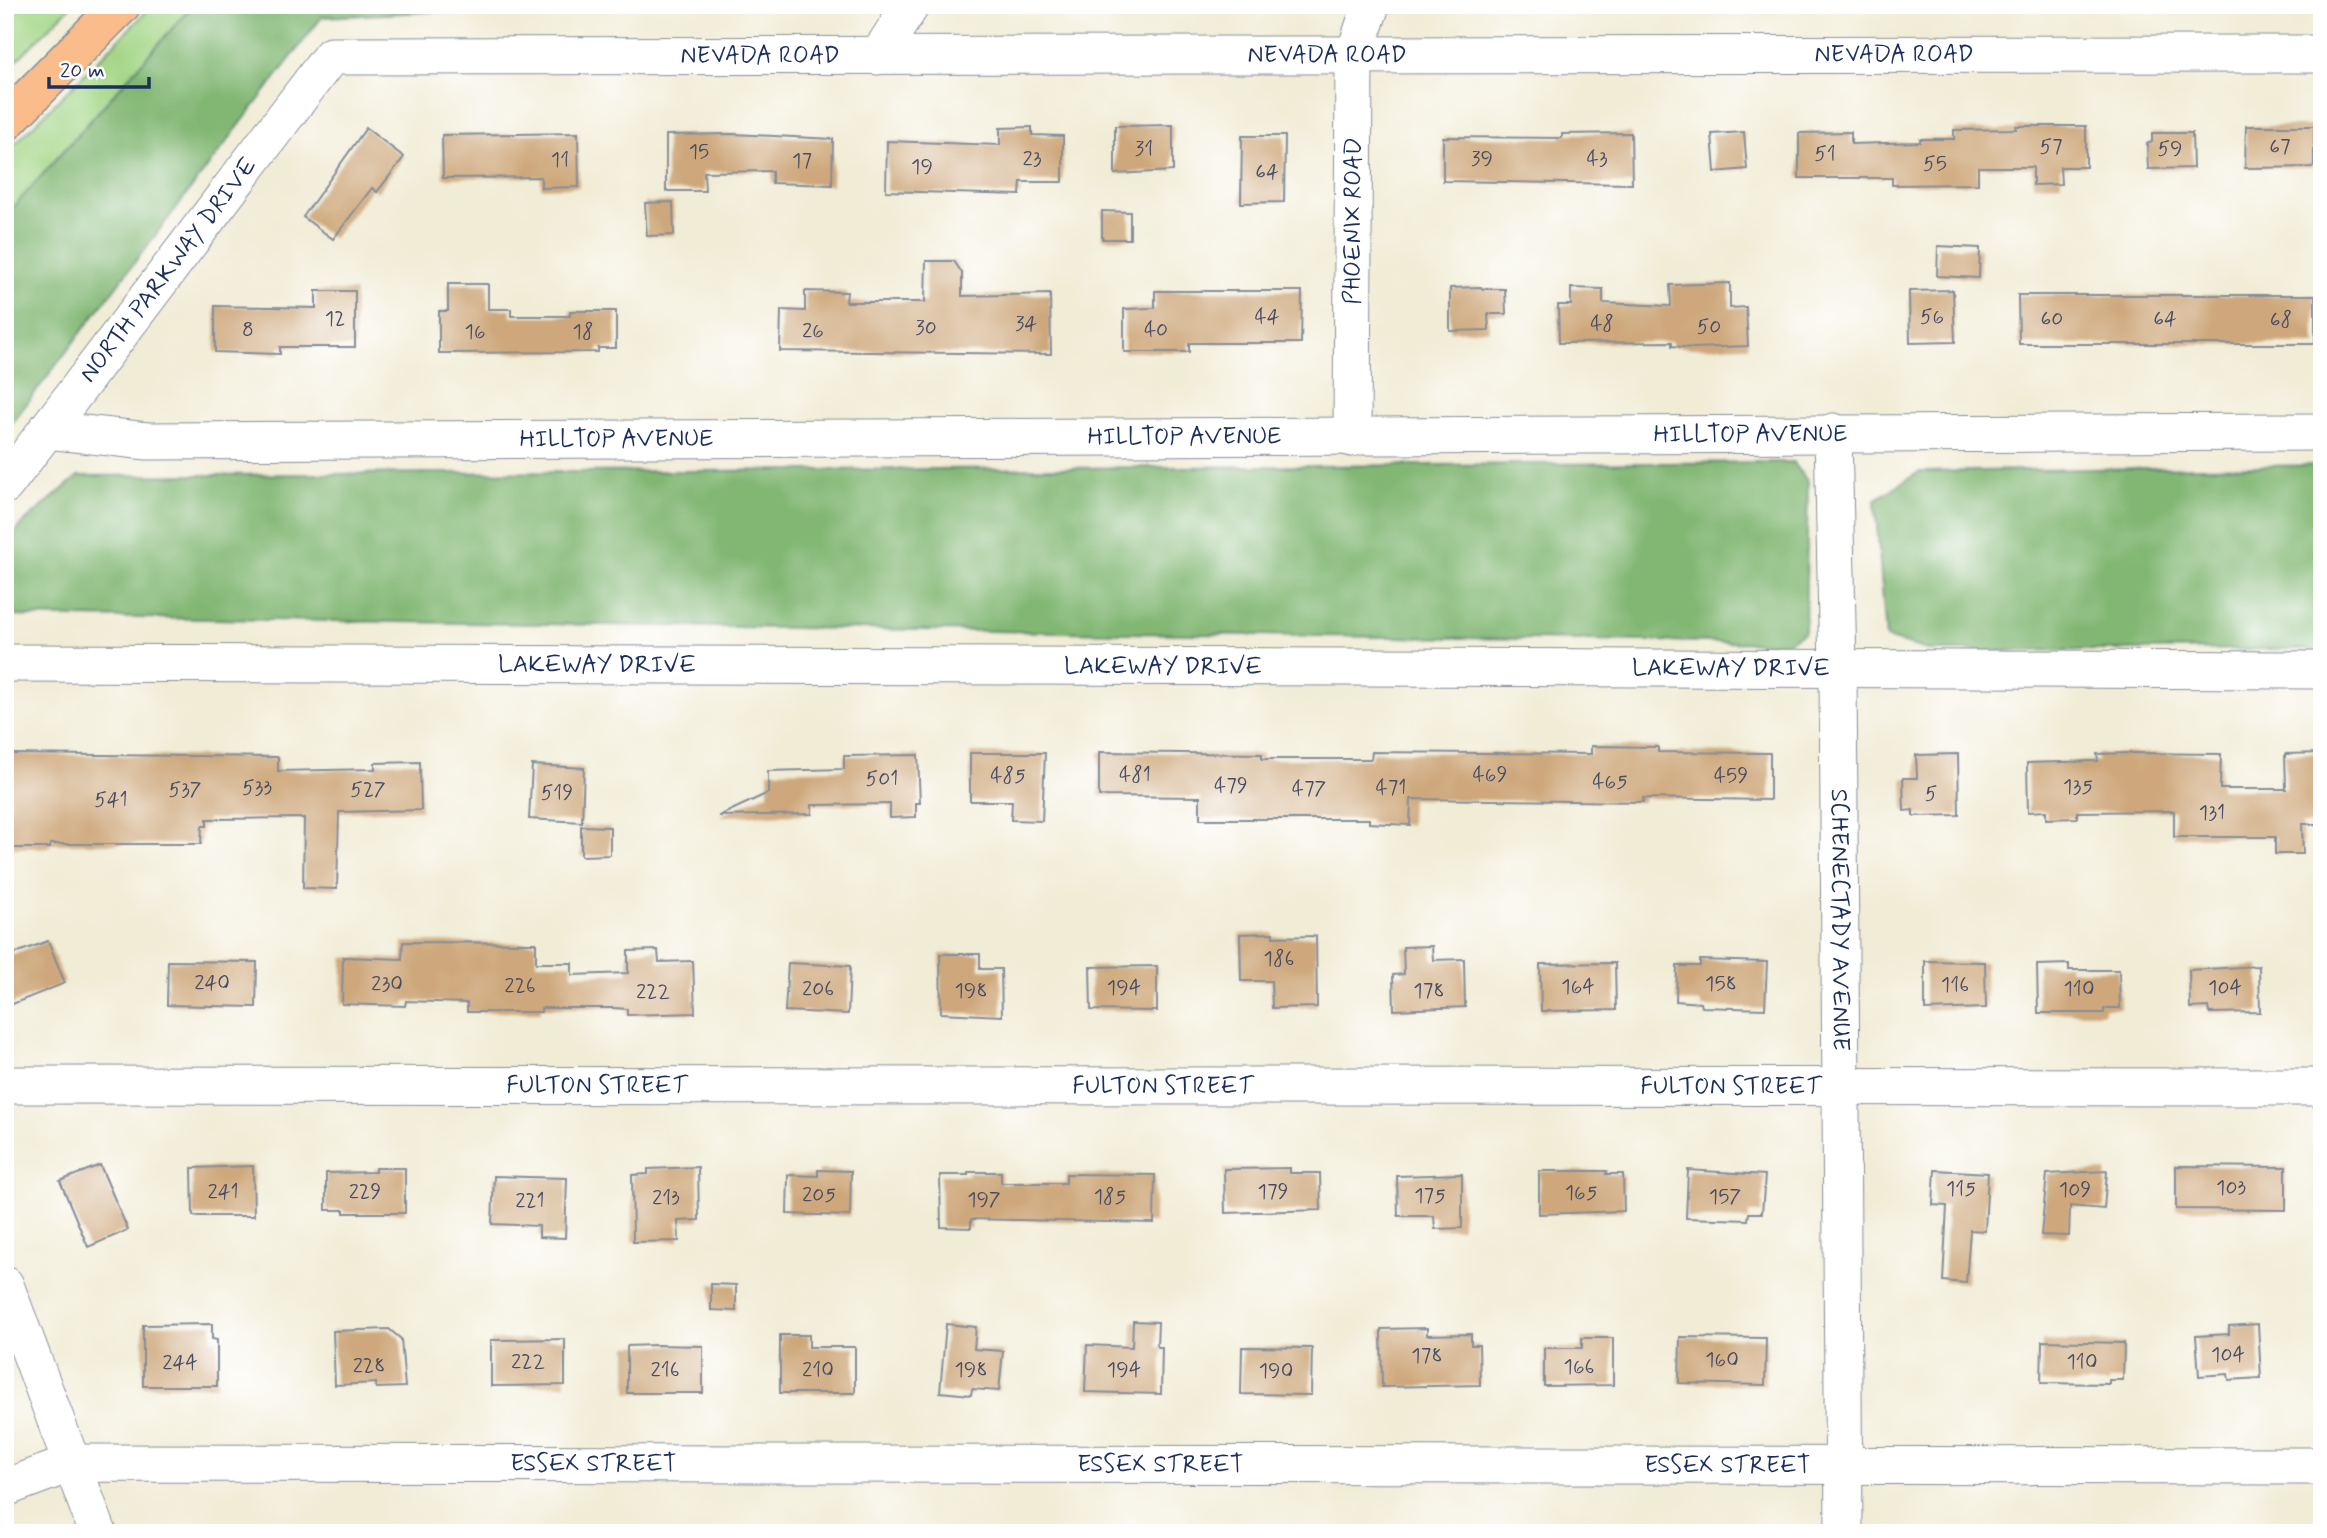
<svg xmlns="http://www.w3.org/2000/svg" width="2327" height="1538" viewBox="0 0 2327 1538" font-family="Mynerve,sans-serif">
<rect width="100%" height="100%" fill="#fff"/>
<filter id="ink" filterUnits="userSpaceOnUse"><feTurbulence type="fractalNoise" baseFrequency=".0143" numOctaves="2"/><feDisplacementMap in="SourceGraphic" scale="14" xChannelSelector="R" yChannelSelector="G"/><feConvolveMatrix kernelMatrix="1 2 1 2 8 2 1 2 1" color-interpolation-filters="sRGB"/></filter>
<filter id="wash" filterUnits="userSpaceOnUse"><feTurbulence type="fractalNoise" baseFrequency=".00686" numOctaves="4" result="noise"/><feDisplacementMap in="SourceGraphic" scale="28" xChannelSelector="R" yChannelSelector="G"/><feGaussianBlur stdDeviation="1.57" result="paint"/><feColorMatrix in="noise" values="0 0 0 0 0 0 0 0 0 0 0 0 0 0 0 0 0 1.4 0 .05"/><feComposite in="paint" operator="in"/></filter>
<g filter="url(#wash)">
<rect width="100%" height="100%" fill="#f1ecd6"/>
<path fill="#a3d686" stroke="#5f8272" stroke-width="2" d="M 5,5 L 72,5 L 5,72 Z
M 153,5 L 193,5 L 5,217 L 5,154 Z"/>
<path fill="#82b773" stroke="#4e7368" stroke-width="2" d="M 193,5 L 573,5 L 322,17 L 5,432 L 5,217 Z
M 1793,462 L 1808,482 L 1805,631 L 1786,643 L 5,616 L 5,547 L 21,525 L 78,476 Z
M 2322,465 L 2322,649 L 1931,651 L 1886,638 L 1875,500 L 1919,472 Z"/>
<g id="blocks">
<path fill="#cea87b" d="M 1173,125 L 1173,171 L 1115,174 L 1115,126 Z
M 2016,126 L 2086,126 L 2086,167 L 2060,167 L 2061,184 L 2033,185 L 2033,167 L 1978,167 L 1978,184 L 1892,185 L 1892,178 L 1799,178 L 1799,133 L 1851,132 L 1851,144 L 1920,142 L 1920,139 L 1954,139 L 1954,130 L 2016,129 Z
M 2246,126 L 2314,126 L 2314,167 L 2245,168 Z
M 1032,127 L 1032,135 L 1063,136 L 1063,182 L 1021,182 L 1020,195 L 886,191 L 887,141 L 1000,145 L 1000,128 Z
M 366,128 L 404,157 L 377,192 L 372,188 L 333,239 L 303,217 Z
M 1744,132 L 1747,169 L 1715,172 L 1712,134 Z
M 578,133 L 579,187 L 541,188 L 541,177 L 443,178 L 442,135 Z
M 1631,133 L 1632,184 L 1443,181 L 1443,137 L 1562,138 L 1562,134 Z
M 2152,133 L 2192,133 L 2193,168 L 2148,169 L 2147,144 L 2152,142 Z
M 733,134 L 833,139 L 832,185 L 772,183 L 772,171 L 704,172 L 705,191 L 666,191 L 666,135 Z
M 1242,136 L 1285,136 L 1284,202 L 1241,203 Z
M 673,202 L 674,235 L 647,236 L 645,203 Z
M 1102,211 L 1130,212 L 1130,239 L 1102,239 Z
M 1938,246 L 1980,248 L 1979,278 L 1937,276 Z
M 926,261 L 954,261 L 962,273 L 962,296 L 1050,294 L 1051,354 L 780,351 L 781,310 L 805,311 L 805,291 L 847,292 L 846,302 L 925,302 Z
M 1730,283 L 1730,308 L 1746,307 L 1748,346 L 1693,348 L 1672,346 L 1672,342 L 1559,343 L 1558,305 L 1571,305 L 1571,288 L 1603,289 L 1603,303 L 1671,306 L 1670,285 Z
M 448,284 L 488,284 L 488,309 L 511,309 L 511,316 L 570,316 L 570,311 L 616,311 L 616,348 L 598,348 L 598,352 L 439,353 L 439,311 L 448,311 Z
M 1481,287 L 1482,289 L 1505,289 L 1506,314 L 1488,314 L 1489,330 L 1450,331 L 1450,288 Z
M 1953,290 L 1955,342 L 1910,343 L 1909,291 Z
M 316,291 L 355,291 L 355,347 L 280,347 L 280,354 L 215,352 L 215,306 L 316,308 Z
M 1155,291 L 1302,291 L 1301,343 L 1189,343 L 1189,352 L 1124,352 L 1124,309 L 1155,308 Z
M 2018,295 L 2315,295 L 2315,344 L 2019,344 Z
M 1591,746 L 1658,747 L 1658,752 L 1770,753 L 1770,800 L 1643,798 L 1643,802 L 1411,799 L 1410,825 L 1369,823 L 1369,819 L 1200,819 L 1200,797 L 1099,796 L 1099,752 L 1262,754 L 1262,759 L 1371,759 L 1372,752 L 1591,754 Z
M 970,753 L 1045,753 L 1042,821 L 1011,820 L 1012,801 L 970,801 Z
M 2129,753 L 2221,754 L 2220,789 L 2286,789 L 2285,754 L 2322,753 L 2322,824 L 2302,824 L 2303,854 L 2275,854 L 2275,837 L 2174,837 L 2174,811 L 2077,812 L 2077,818 L 2046,819 L 2046,811 L 2028,812 L 2027,763 L 2098,761 L 2097,754 Z
M 8,754 L 278,757 L 278,771 L 375,769 L 375,763 L 420,762 L 421,810 L 339,812 L 337,889 L 303,888 L 304,818 L 207,819 L 207,826 L 202,826 L 201,844 L 50,844 L 50,848 L 8,848 Z
M 1958,754 L 1959,815 L 1913,816 L 1913,810 L 1904,811 L 1903,778 L 1917,778 L 1916,755 Z
M 918,755 L 920,803 L 916,803 L 916,817 L 890,818 L 890,804 L 812,805 L 812,814 L 719,816 L 768,793 L 768,771 L 844,769 L 844,756 Z
M 532,765 L 584,768 L 582,822 L 529,819 Z
M 581,826 L 610,827 L 610,855 L 581,856 Z
M 1273,933 L 1273,937 L 1316,936 L 1317,1007 L 1272,1008 L 1271,981 L 1241,981 L 1240,934 Z
M 48,941 L 65,983 L 5,1007 L 5,957 Z
M 403,942 L 536,943 L 536,963 L 572,963 L 572,975 L 628,973 L 628,951 L 658,950 L 659,962 L 693,961 L 695,1013 L 627,1015 L 627,1009 L 613,1008 L 541,1008 L 541,1012 L 467,1012 L 467,1003 L 406,1001 L 405,1006 L 342,1004 L 343,957 L 402,959 Z
M 1432,946 L 1433,960 L 1464,959 L 1465,1007 L 1394,1010 L 1393,975 L 1404,974 L 1403,947 Z
M 940,954 L 980,954 L 980,969 L 1001,969 L 1002,1016 L 941,1013 Z
M 1700,960 L 1767,962 L 1765,1009 L 1702,1007 L 1701,1003 L 1676,1001 L 1677,966 L 1700,966 Z
M 168,961 L 257,962 L 256,1007 L 167,1005 Z
M 1925,961 L 1985,962 L 1986,1008 L 1925,1010 Z
M 788,963 L 850,966 L 848,1014 L 785,1011 Z
M 1615,963 L 1616,1010 L 1541,1011 L 1540,964 Z
M 2069,964 L 2069,970 L 2119,970 L 2120,1008 L 2104,1008 L 2104,1013 L 2038,1013 L 2037,965 Z
M 1157,966 L 1157,1011 L 1091,1010 L 1090,967 Z
M 2259,966 L 2260,1012 L 2209,1013 L 2208,1007 L 2190,1008 L 2189,970 Z
M 100,1165 L 128,1230 L 88,1247 L 60,1181 Z
M 253,1166 L 254,1216 L 193,1216 L 192,1168 Z
M 2176,1166 L 2286,1167 L 2286,1210 L 2176,1209 Z
M 698,1167 L 699,1220 L 678,1221 L 679,1241 L 633,1242 L 632,1175 L 648,1174 L 648,1169 Z
M 375,1168 L 405,1168 L 405,1213 L 344,1213 L 344,1210 L 326,1210 L 326,1173 L 375,1172 Z
M 1290,1168 L 1290,1173 L 1320,1173 L 1321,1210 L 1225,1213 L 1224,1169 Z
M 818,1170 L 851,1171 L 850,1216 L 787,1214 L 788,1175 L 818,1176 Z
M 1688,1170 L 1765,1175 L 1762,1213 L 1749,1213 L 1748,1220 L 1686,1218 Z
M 1935,1170 L 1988,1173 L 1985,1231 L 1970,1230 L 1966,1283 L 1943,1281 L 1947,1206 L 1933,1205 Z
M 1539,1171 L 1607,1171 L 1606,1174 L 1623,1174 L 1624,1211 L 1539,1214 Z
M 2107,1171 L 2104,1209 L 2070,1206 L 2069,1236 L 2041,1235 L 2047,1174 Z
M 968,1172 L 1001,1172 L 1001,1183 L 1066,1183 L 1066,1174 L 1155,1175 L 1154,1223 L 971,1219 L 971,1228 L 941,1227 L 940,1175 L 968,1175 Z
M 1462,1174 L 1462,1228 L 1435,1229 L 1434,1216 L 1398,1216 L 1397,1176 Z
M 494,1176 L 567,1178 L 565,1238 L 539,1237 L 539,1226 L 492,1224 Z
M 711,1284 L 736,1285 L 736,1311 L 711,1310 Z
M 1133,1321 L 1158,1322 L 1157,1347 L 1162,1347 L 1161,1394 L 1085,1392 L 1087,1345 L 1132,1347 Z
M 212,1324 L 212,1339 L 217,1340 L 217,1386 L 143,1386 L 143,1325 Z
M 946,1324 L 976,1327 L 974,1349 L 1003,1351 L 999,1391 L 972,1389 L 971,1395 L 940,1392 Z
M 2258,1324 L 2261,1378 L 2229,1380 L 2228,1374 L 2199,1376 L 2196,1336 L 2229,1334 L 2229,1326 Z
M 1427,1328 L 1427,1335 L 1471,1334 L 1471,1345 L 1479,1345 L 1480,1385 L 1382,1387 L 1381,1329 Z
M 389,1329 L 401,1339 L 405,1387 L 376,1388 L 376,1383 L 335,1385 L 333,1331 Z
M 780,1335 L 809,1335 L 809,1347 L 855,1347 L 855,1393 L 780,1393 Z
M 1680,1337 L 1766,1338 L 1765,1385 L 1679,1383 Z
M 1582,1338 L 1613,1338 L 1613,1385 L 1544,1386 L 1544,1348 L 1582,1348 Z
M 565,1339 L 565,1385 L 491,1386 L 491,1340 Z
M 2042,1341 L 2124,1343 L 2123,1380 L 2109,1380 L 2109,1384 L 2041,1383 Z
M 656,1345 L 703,1346 L 703,1393 L 627,1393 L 627,1346 Z
M 1242,1347 L 1312,1348 L 1311,1395 L 1241,1394 Z"/>
</g>
</g>
<g filter="url(#ink)">
<use href="#blocks" fill-opacity="0" stroke="#868e9a" stroke-width="2"/>
<g fill="none" stroke-linecap="round" stroke-linejoin="round">
<g stroke="#868e9a" stroke-width="39">
<g id="street">
<path d="M 878,56 L 911,5"/>
<path id="s1" d="M 47,430 L 147,441 L 2322,432"/>
<path id="s2" d="M 1833,432 L 1838,671 L 1844,1533"/>
<path id="s3" d="M 1352,438 L 1354,56 L 1371,5"/>
<path id="s4" d="M 5,485 L 331,56 L 2322,54"/>
<path id="s5" d="M 5,663 L 2322,670"/>
<path id="s6" d="M 5,1085 L 2322,1087"/>
<path d="M 5,1285 L 98,1533"/>
<path id="s7" d="M 5,1488 L 72,1463 L 2322,1466"/>
</g>
</g>
<g stroke="#868e9a" stroke-width="41">
<path id="highway" d="M 5,122 L 121,5"/>
</g>
<use href="#street" stroke="#fff" stroke-width="37"/>
<use href="#highway" stroke="#f9bc8a" stroke-width="38"/>
</g>
</g>
<g text-anchor="middle" dominant-baseline="central" stroke-width="7" stroke-linejoin="round" paint-order="stroke">
<g font-size="21" fill="#484d65">
<text x="2051" y="147">57</text>
<text x="2280" y="147">67</text>
<text x="1144" y="149">31</text>
<text x="2170" y="149">59</text>
<text x="699" y="152">15</text>
<text x="1825" y="154">51</text>
<text x="1032" y="159">23</text>
<text x="1482" y="159">39</text>
<text x="1597" y="159">43</text>
<text x="560" y="160">11</text>
<text x="802" y="161">17</text>
<text x="1935" y="164">55</text>
<text x="922" y="167">19</text>
<text x="1267" y="172">64</text>
<text x="1267" y="317">44</text>
<text x="1932" y="317">56</text>
<text x="335" y="319">12</text>
<text x="2052" y="319">60</text>
<text x="2165" y="319">64</text>
<text x="2281" y="320">68</text>
<text x="1026" y="324">34</text>
<text x="1602" y="324">48</text>
<text x="1709" y="327">50</text>
<text x="926" y="328">30</text>
<text x="248" y="330">8</text>
<text x="1156" y="330">40</text>
<text x="813" y="331">26</text>
<text x="475" y="332">16</text>
<text x="583" y="332">18</text>
<text x="1135" y="775">481</text>
<text x="1490" y="775">469</text>
<text x="1008" y="776">485</text>
<text x="1731" y="776">459</text>
<text x="882" y="779">501</text>
<text x="1610" y="782">465</text>
<text x="1231" y="786">479</text>
<text x="2078" y="787">135</text>
<text x="257" y="788">533</text>
<text x="1391" y="788">471</text>
<text x="1309" y="789">477</text>
<text x="185" y="790">537</text>
<text x="368" y="790">527</text>
<text x="557" y="793">519</text>
<text x="1931" y="794">5</text>
<text x="111" y="800">541</text>
<text x="2212" y="813">131</text>
<text x="1279" y="959">186</text>
<text x="212" y="983">240</text>
<text x="387" y="984">230</text>
<text x="1721" y="984">158</text>
<text x="1955" y="985">116</text>
<text x="520" y="986">226</text>
<text x="1578" y="987">164</text>
<text x="1124" y="988">194</text>
<text x="2225" y="988">104</text>
<text x="818" y="989">206</text>
<text x="2079" y="989">110</text>
<text x="971" y="991">198</text>
<text x="1429" y="991">178</text>
<text x="653" y="992">222</text>
<text x="2231" y="1188">103</text>
<text x="1961" y="1189">115</text>
<text x="2075" y="1190">109</text>
<text x="223" y="1192">241</text>
<text x="365" y="1192">229</text>
<text x="1273" y="1192">179</text>
<text x="1581" y="1193">165</text>
<text x="819" y="1195">205</text>
<text x="1430" y="1196">175</text>
<text x="1110" y="1197">185</text>
<text x="1725" y="1197">157</text>
<text x="666" y="1198">213</text>
<text x="984" y="1200">197</text>
<text x="530" y="1201">221</text>
<text x="2228" y="1355">104</text>
<text x="1427" y="1356">178</text>
<text x="1722" y="1360">160</text>
<text x="528" y="1362">222</text>
<text x="2082" y="1362">110</text>
<text x="180" y="1363">244</text>
<text x="369" y="1366">228</text>
<text x="1579" y="1367">166</text>
<text x="665" y="1370">216</text>
<text x="818" y="1370">210</text>
<text x="971" y="1370">198</text>
<text x="1124" y="1370">194</text>
<text x="1276" y="1371">190</text>
</g>
<g font-size="24" fill="#1b2f5e" stroke="#fff">
<text stroke="none"><textPath href="#s4" startOffset="2102">NEVADA ROAD</textPath></text>
<text stroke="none"><textPath href="#s4" startOffset="968">NEVADA ROAD</textPath></text>
<text stroke="none"><textPath href="#s4" startOffset="1535">NEVADA ROAD</textPath></text>
<text stroke="none"><textPath href="#s3" startOffset="217">PHOENIX ROAD</textPath></text>
<text stroke="none"><textPath href="#s4" startOffset="270">NORTH PARKWAY DRIVE</textPath></text>
<text stroke="none"><textPath href="#s1" startOffset="1704">HILLTOP AVENUE</textPath></text>
<text stroke="none"><textPath href="#s1" startOffset="1138">HILLTOP AVENUE</textPath></text>
<text stroke="none"><textPath href="#s1" startOffset="570">HILLTOP AVENUE</textPath></text>
<text stroke="none"><textPath href="#s5" startOffset="592">LAKEWAY DRIVE</textPath></text>
<text stroke="none"><textPath href="#s5" startOffset="1158">LAKEWAY DRIVE</textPath></text>
<text stroke="none"><textPath href="#s5" startOffset="1726">LAKEWAY DRIVE</textPath></text>
<text stroke="none"><textPath href="#s2" startOffset="488">SCHENECTADY AVENUE</textPath></text>
<text stroke="none"><textPath href="#s6" startOffset="592">FULTON STREET</textPath></text>
<text stroke="none"><textPath href="#s6" startOffset="1158">FULTON STREET</textPath></text>
<text stroke="none"><textPath href="#s6" startOffset="1726">FULTON STREET</textPath></text>
<text stroke="none"><textPath href="#s7" startOffset="593">ESSEX STREET</textPath></text>
<text stroke="none"><textPath href="#s7" startOffset="1160">ESSEX STREET</textPath></text>
<text stroke="none"><textPath href="#s7" startOffset="1727">ESSEX STREET</textPath></text>
</g>
</g>
<rect width="2327" height="1538" fill="none" stroke="#fff" stroke-width="28"/>
<path d="M49 77v10h100v-10" fill="none" stroke="#1b2f5e" stroke-width="3.5"/>
<text x="60" y="77" font-size="21" fill="#1b2f5e" stroke="#ffffff" stroke-width="5" paint-order="stroke">20 m</text>
</svg>
